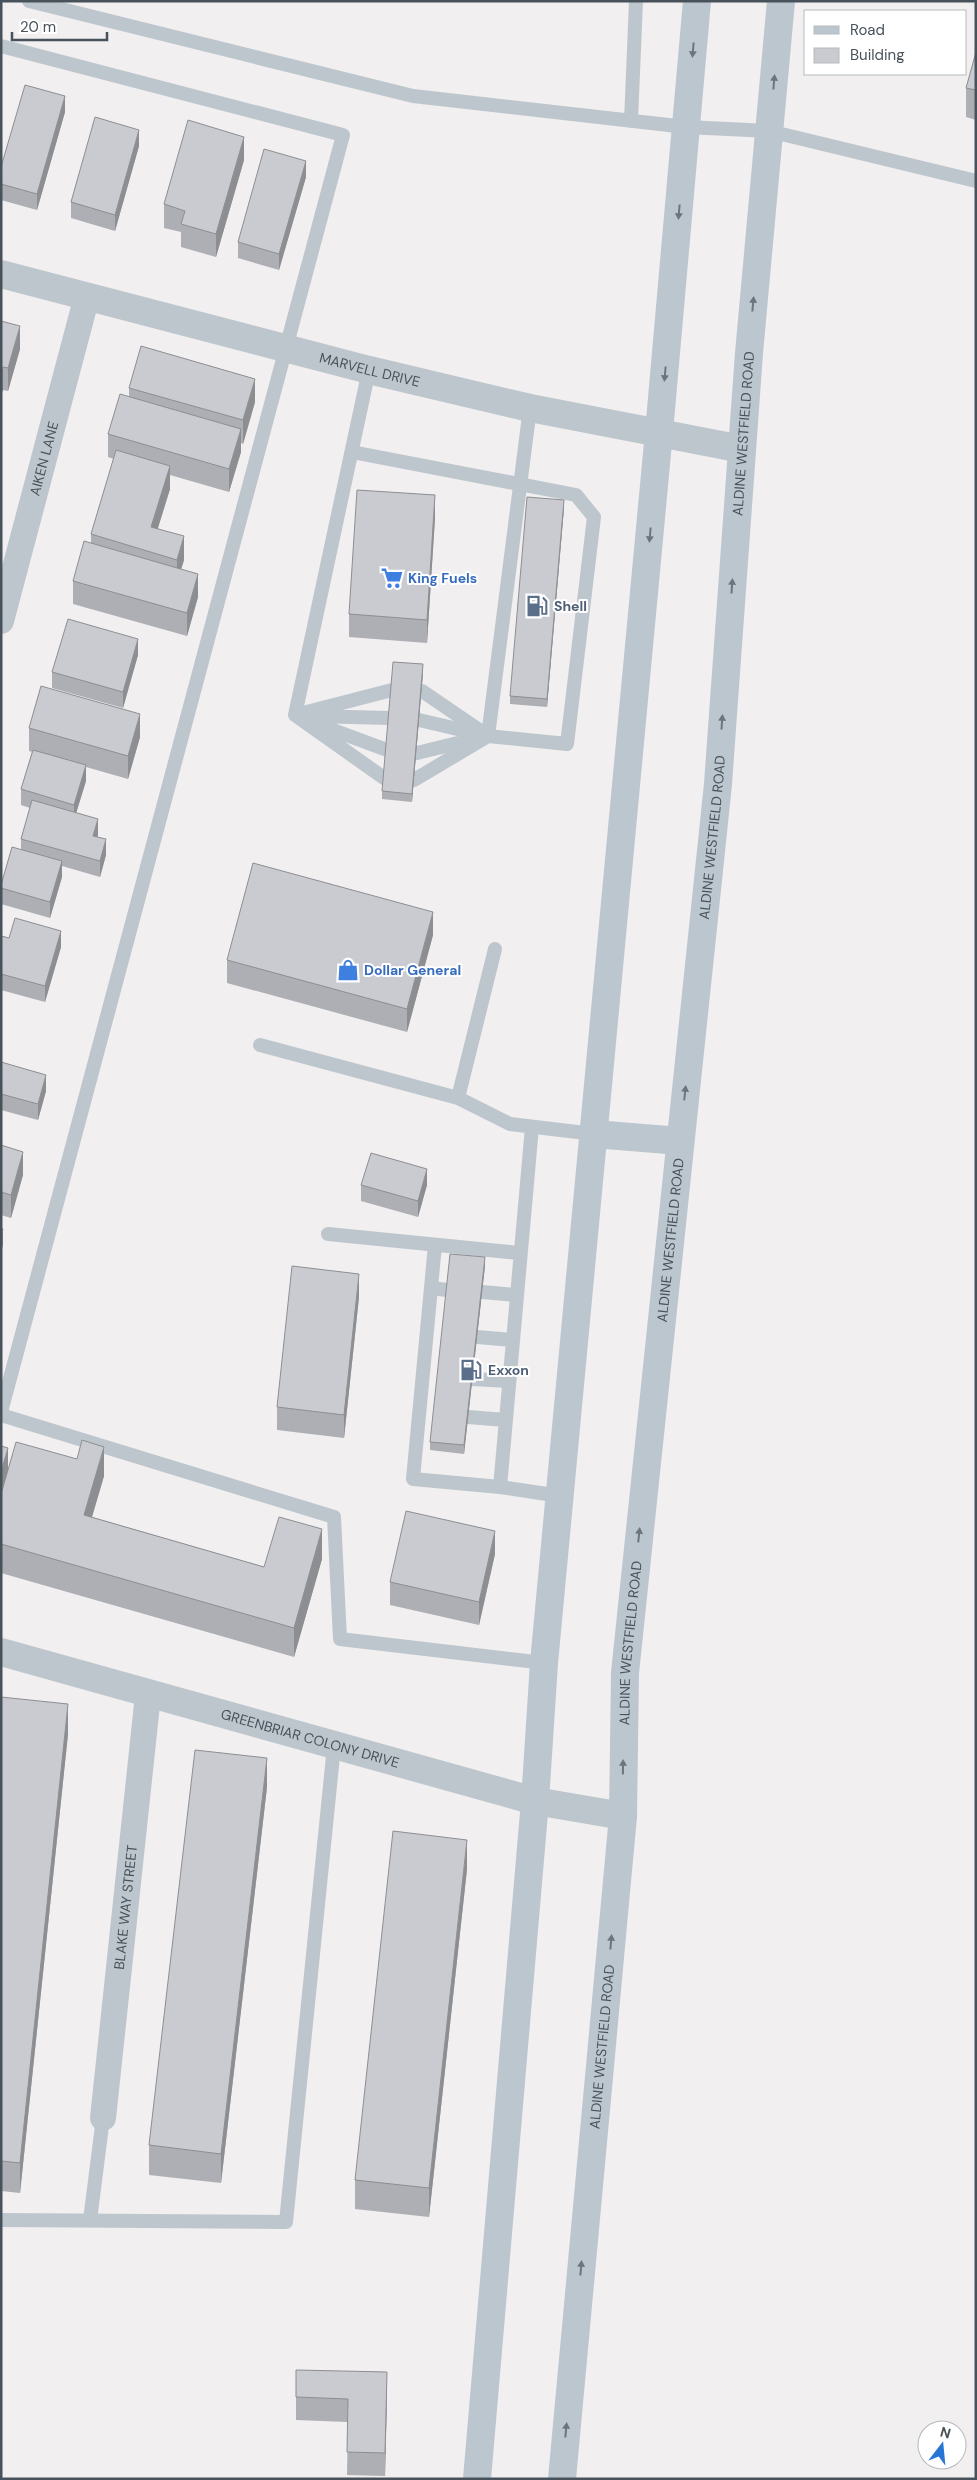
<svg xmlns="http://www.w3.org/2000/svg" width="977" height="2480" viewBox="0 0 977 2480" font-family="'DM Sans',sans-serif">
<rect width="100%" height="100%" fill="#f1efef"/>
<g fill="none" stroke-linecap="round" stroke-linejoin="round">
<path stroke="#bec6cd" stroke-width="14" d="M 29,1 L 413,96 L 686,127 L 769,131 L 976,181
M 1,46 L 343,135 L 1,1412
M 631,121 L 636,1
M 369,370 L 295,715 L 392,690
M 352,452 L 576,495 L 594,517 L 567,744 L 488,736 L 414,780
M 422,691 L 488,736 L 530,408
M 295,715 L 384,778
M 310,716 L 390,718
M 419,720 L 479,734
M 314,723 L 387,750
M 417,753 L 474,739
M 260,1045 L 458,1098 L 510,1124 L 594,1134
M 458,1098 L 495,949
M 328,1234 L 519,1253
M 435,1245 L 413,1479 L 500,1487 L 560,1496
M 431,1288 L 447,1290
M 482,1292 L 516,1295
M 477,1337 L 512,1340
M 472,1379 L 509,1381
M 1,1415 L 334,1517 L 340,1639 L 544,1663
M 468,1417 L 506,1420
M 500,1487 L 532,1127
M 1,2220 L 286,2222 L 334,1746
M 90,2220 L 103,2118"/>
<g stroke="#bec6cd" stroke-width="26">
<path id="s1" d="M 1,621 L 87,296"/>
<path id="s2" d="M 103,2118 L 148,1695"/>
</g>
<g stroke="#bec6cd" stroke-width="28">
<path id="s3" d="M 1,274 L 369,370 L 530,408 L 742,449"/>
<path id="s4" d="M 1,1652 L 535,1801 L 623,1816"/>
</g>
<g stroke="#bcc6cf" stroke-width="28">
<path d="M 594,1134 L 680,1141"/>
<path d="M 477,2479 L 535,1801 L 544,1663 L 659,432 L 697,1"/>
<path id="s5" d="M 562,2479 L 623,1816 L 625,1673 L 718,784 L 749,353 L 781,1"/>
</g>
</g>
<path fill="#adafb4" d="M 976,52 L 976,120 L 966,117 L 966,88 Z
M 65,112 L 37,210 L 1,200 L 1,167 Z
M 139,146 L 115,231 L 71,218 L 71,202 Z
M 244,160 L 216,257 L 181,247 L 181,232 L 164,228 L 164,204 Z
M 306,177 L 279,270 L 238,258 L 238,242 Z
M 1,321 L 20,349 L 8,391 L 3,390 Z
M 129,388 L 255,402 L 243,444 L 241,443 L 241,452 L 229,492 L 170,475 L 170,489 L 158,528 L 184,560 L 181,569 L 198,597 L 187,636 L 73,604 L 73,581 L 91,543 L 91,534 L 114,459 L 108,457 L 108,434 L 129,397 Z
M 564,508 L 547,707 L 510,704 L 510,696 Z
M 435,518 L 427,643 L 349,637 L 349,614 Z
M 138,655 L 123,708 L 52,688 L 52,672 Z
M 423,673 L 412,802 L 382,799 L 382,791 Z
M 29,728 L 140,737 L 128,779 L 86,767 L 86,781 L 76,813 L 98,835 L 98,837 L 106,855 L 100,877 L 62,866 L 62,877 L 50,918 L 1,904 L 1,885 L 21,849 L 21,839 L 30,808 L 21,805 L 21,789 L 32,752 L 29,751 Z
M 433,935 L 407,1032 L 227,983 L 227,960 Z
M 1,936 L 9,938 L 61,947 L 45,1002 L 1,990 Z
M 1,1062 L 46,1091 L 38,1120 L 1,1110 Z
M 1,1145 L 23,1175 L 11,1218 L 1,1215 Z
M 361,1185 L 427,1185 L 418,1217 L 361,1201 Z
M 485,1266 L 464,1454 L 430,1450 L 430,1442 Z
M 359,1297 L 344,1438 L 277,1430 L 277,1407 Z
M 1,1446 L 8,1470 L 104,1476 L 92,1517 L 264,1567 L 322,1559 L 294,1657 L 1,1573 Z
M 495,1554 L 479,1625 L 390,1605 L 390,1582 Z
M 1,1697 L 68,1734 L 20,2193 L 1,2191 Z
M 267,1787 L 221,2183 L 149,2175 L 149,2145 Z
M 467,1869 L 429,2217 L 355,2209 L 355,2180 Z
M 387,2395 L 385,2476 L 347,2475 L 348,2422 L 296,2420 L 296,2397 Z"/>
<path fill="#8d8e92" d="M 65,96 L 65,112 L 37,210 L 37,194 Z
M 139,130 L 139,146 L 115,231 L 115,215 Z
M 244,137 L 244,160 L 216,257 L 216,234 Z
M 306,161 L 306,177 L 279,270 L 279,254 Z
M 20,326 L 20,349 L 8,391 L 8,368 Z
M 3,367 L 3,390 L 1,395 L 1,372 Z
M 255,379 L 255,402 L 243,444 L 243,420 Z
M 241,429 L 241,452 L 229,492 L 229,469 Z
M 170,466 L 170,489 L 151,550 L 151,527 Z
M 435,495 L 435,518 L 427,643 L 427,620 Z
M 564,500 L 564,508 L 547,707 L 547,699 Z
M 184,536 L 184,560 L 177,583 L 177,560 Z
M 198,574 L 198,597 L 187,636 L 187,613 Z
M 138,639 L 138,655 L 123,708 L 123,692 Z
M 423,664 L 423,673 L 412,802 L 412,794 Z
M 140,714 L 140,737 L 128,779 L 128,756 Z
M 86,765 L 86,781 L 74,820 L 74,805 Z
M 98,819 L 98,835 L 93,852 L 93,836 Z
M 106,839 L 106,855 L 100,877 L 100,861 Z
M 62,861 L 62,877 L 50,918 L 50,902 Z
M 433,912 L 433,935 L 407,1032 L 407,1009 Z
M 61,931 L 61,947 L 45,1002 L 45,986 Z
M 46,1075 L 46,1091 L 38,1120 L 38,1104 Z
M 23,1152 L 23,1175 L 11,1218 L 11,1195 Z
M 427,1169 L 427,1185 L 418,1217 L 418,1201 Z
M 3,1229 L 3,1245 L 1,1252 L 1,1236 Z
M 485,1257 L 485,1266 L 464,1454 L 464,1445 Z
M 359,1274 L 359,1297 L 344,1438 L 344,1415 Z
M 104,1447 L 104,1476 L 84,1544 L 84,1515 Z
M 8,1448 L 8,1471 L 1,1495 L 1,1472 Z
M 322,1529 L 322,1559 L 294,1657 L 294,1628 Z
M 495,1531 L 495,1554 L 479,1625 L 479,1602 Z
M 68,1704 L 68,1734 L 20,2193 L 20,2163 Z
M 267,1758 L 267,1787 L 221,2183 L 221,2154 Z
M 467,1840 L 467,1869 L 429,2217 L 429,2188 Z
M 387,2372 L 387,2395 L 385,2476 L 385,2453 Z"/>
<path fill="#c9cbd1" stroke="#8d8e92" d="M 976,52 L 976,90 L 966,88 Z
M 25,85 L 65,96 L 37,194 L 1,184 L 1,167 Z
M 95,117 L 139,130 L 115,215 L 71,202 Z
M 188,120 L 244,137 L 216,234 L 181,224 L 185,211 L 164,204 Z
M 264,149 L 306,161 L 279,254 L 238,242 Z
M 1,321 L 20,326 L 8,368 L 3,367 L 1,372 Z
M 141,346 L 255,379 L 243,420 L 129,388 Z
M 120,394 L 241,429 L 229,469 L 108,434 Z
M 116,450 L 170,466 L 151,527 L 184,536 L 177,560 L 91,534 Z
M 357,490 L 435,495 L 427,620 L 349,614 Z
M 527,497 L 564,500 L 547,699 L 510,696 Z
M 84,541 L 198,574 L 187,613 L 73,581 Z
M 68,619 L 138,639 L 123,692 L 52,672 Z
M 393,662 L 423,664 L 412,794 L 382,791 Z
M 41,686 L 140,714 L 128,756 L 29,728 Z
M 33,750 L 86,765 L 74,805 L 21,789 Z
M 32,800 L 98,819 L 93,836 L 106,839 L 100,861 L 21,839 Z
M 12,847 L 62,861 L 50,902 L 1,888 L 1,885 Z
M 253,863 L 433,912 L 407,1009 L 227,960 Z
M 15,918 L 61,931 L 45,986 L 1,974 L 1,936 L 9,938 Z
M 1,1062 L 46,1075 L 38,1104 L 1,1094 Z
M 1,1145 L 23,1152 L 11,1195 L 1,1192 Z
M 371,1153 L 427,1169 L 418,1201 L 361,1185 Z
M 1,1228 L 3,1229 L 1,1236 Z
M 450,1254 L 485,1257 L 464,1445 L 430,1442 Z
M 292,1266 L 359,1274 L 344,1415 L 277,1407 Z
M 82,1440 L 104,1447 L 84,1515 L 264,1567 L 279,1517 L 322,1529 L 294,1628 L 1,1544 L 1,1494 L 16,1442 L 77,1459 Z
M 1,1446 L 8,1448 L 1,1472 Z
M 406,1511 L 495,1531 L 479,1602 L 390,1582 Z
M 1,1697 L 68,1704 L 20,2163 L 1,2161 Z
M 195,1750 L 267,1758 L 221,2154 L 149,2145 Z
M 393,1831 L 467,1840 L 429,2188 L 355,2180 Z
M 296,2370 L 387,2372 L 385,2453 L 347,2452 L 348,2399 L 296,2397 Z"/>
<defs><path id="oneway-solid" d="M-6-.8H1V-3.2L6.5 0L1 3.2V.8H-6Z" transform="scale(1.25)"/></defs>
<g fill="#6b757e">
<use href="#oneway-solid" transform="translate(693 50) rotate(95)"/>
<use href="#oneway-solid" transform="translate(774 82) rotate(-85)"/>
<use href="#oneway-solid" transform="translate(679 212) rotate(95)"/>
<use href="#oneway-solid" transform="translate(753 304) rotate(-85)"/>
<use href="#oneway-solid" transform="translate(665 374) rotate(95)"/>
<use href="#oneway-solid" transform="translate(650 535) rotate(95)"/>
<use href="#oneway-solid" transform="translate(732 586) rotate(-86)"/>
<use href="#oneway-solid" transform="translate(722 722) rotate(-86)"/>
<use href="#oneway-solid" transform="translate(685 1093) rotate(-84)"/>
<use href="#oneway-solid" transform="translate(639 1535) rotate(-84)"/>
<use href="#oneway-solid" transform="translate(623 1767) rotate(-89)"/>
<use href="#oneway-solid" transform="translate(611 1942) rotate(-85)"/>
<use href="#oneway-solid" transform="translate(581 2268) rotate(-85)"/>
<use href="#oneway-solid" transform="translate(566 2430) rotate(-85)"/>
</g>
<defs>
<g id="supermarket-bare" transform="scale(1.725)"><path d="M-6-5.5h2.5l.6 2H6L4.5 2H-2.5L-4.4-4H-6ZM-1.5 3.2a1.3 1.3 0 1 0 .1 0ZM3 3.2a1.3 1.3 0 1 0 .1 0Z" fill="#3f7fe0" stroke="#fff" stroke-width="2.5" paint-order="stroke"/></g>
<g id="fuel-bare" transform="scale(1.725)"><path d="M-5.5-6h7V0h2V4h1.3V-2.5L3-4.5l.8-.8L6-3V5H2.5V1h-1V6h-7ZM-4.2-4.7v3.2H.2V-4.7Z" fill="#5c6f8a" stroke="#fff" stroke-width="2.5" paint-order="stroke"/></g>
<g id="shop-bare" transform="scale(1.725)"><path d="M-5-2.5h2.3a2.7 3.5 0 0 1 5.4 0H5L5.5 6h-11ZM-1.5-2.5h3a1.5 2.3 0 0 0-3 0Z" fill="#3f7fe0" stroke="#fff" stroke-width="2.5" paint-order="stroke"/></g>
</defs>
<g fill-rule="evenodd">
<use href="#supermarket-bare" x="392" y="578"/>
<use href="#fuel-bare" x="537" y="606"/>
<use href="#shop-bare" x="348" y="970"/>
<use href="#fuel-bare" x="471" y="1370"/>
</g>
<g text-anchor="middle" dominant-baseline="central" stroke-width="4" stroke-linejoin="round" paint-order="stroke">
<g font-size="14" fill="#48525b" stroke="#fff">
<text stroke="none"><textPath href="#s3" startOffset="381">MARVELL DRIVE</textPath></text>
<text stroke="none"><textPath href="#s5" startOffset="2054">ALDINE WESTFIELD ROAD</textPath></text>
<text stroke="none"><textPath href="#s1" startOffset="168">AIKEN LANE</textPath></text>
<text stroke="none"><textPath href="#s5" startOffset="1649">ALDINE WESTFIELD ROAD</textPath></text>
<text stroke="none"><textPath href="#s5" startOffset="1244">ALDINE WESTFIELD ROAD</textPath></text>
<text stroke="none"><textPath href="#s5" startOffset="839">ALDINE WESTFIELD ROAD</textPath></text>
<text stroke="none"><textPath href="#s4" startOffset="321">GREENBRIAR COLONY DRIVE</textPath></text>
<text stroke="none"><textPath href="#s2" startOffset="212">BLAKE WAY STREET</textPath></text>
<text stroke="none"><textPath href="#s5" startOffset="434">ALDINE WESTFIELD ROAD</textPath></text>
</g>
<g font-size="14" font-weight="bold" fill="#366cbe" stroke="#fff" text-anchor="start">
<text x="408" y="578">King Fuels</text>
<text x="364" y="970">Dollar General</text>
</g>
<g font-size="14" font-weight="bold" fill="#4e5e75" stroke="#fff" text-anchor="start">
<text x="554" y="606">Shell</text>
<text x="488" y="1370">Exxon</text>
</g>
</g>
<rect width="977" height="2480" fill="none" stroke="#48525b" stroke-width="5"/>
<rect x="804" y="10" width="162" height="65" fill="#ffffff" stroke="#b6babd"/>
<rect x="814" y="26" width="25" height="8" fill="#bcc6cf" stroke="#b6babd"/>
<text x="850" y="35" font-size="15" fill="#48525b">Road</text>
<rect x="814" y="48" width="25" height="15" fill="#c9cbd1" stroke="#b6babd"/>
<text x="850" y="60" font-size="15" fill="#48525b">Building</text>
<g transform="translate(942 2445) rotate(16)"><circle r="24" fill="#ffffff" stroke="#b6babd"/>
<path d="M0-4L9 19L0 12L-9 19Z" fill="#2775d4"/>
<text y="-8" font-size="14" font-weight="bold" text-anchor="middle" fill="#48525b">N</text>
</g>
<path d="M12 32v8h95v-8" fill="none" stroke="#48525b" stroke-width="2.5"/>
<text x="20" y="32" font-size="15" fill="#48525b" stroke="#ffffff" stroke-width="4" paint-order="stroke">20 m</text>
</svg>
